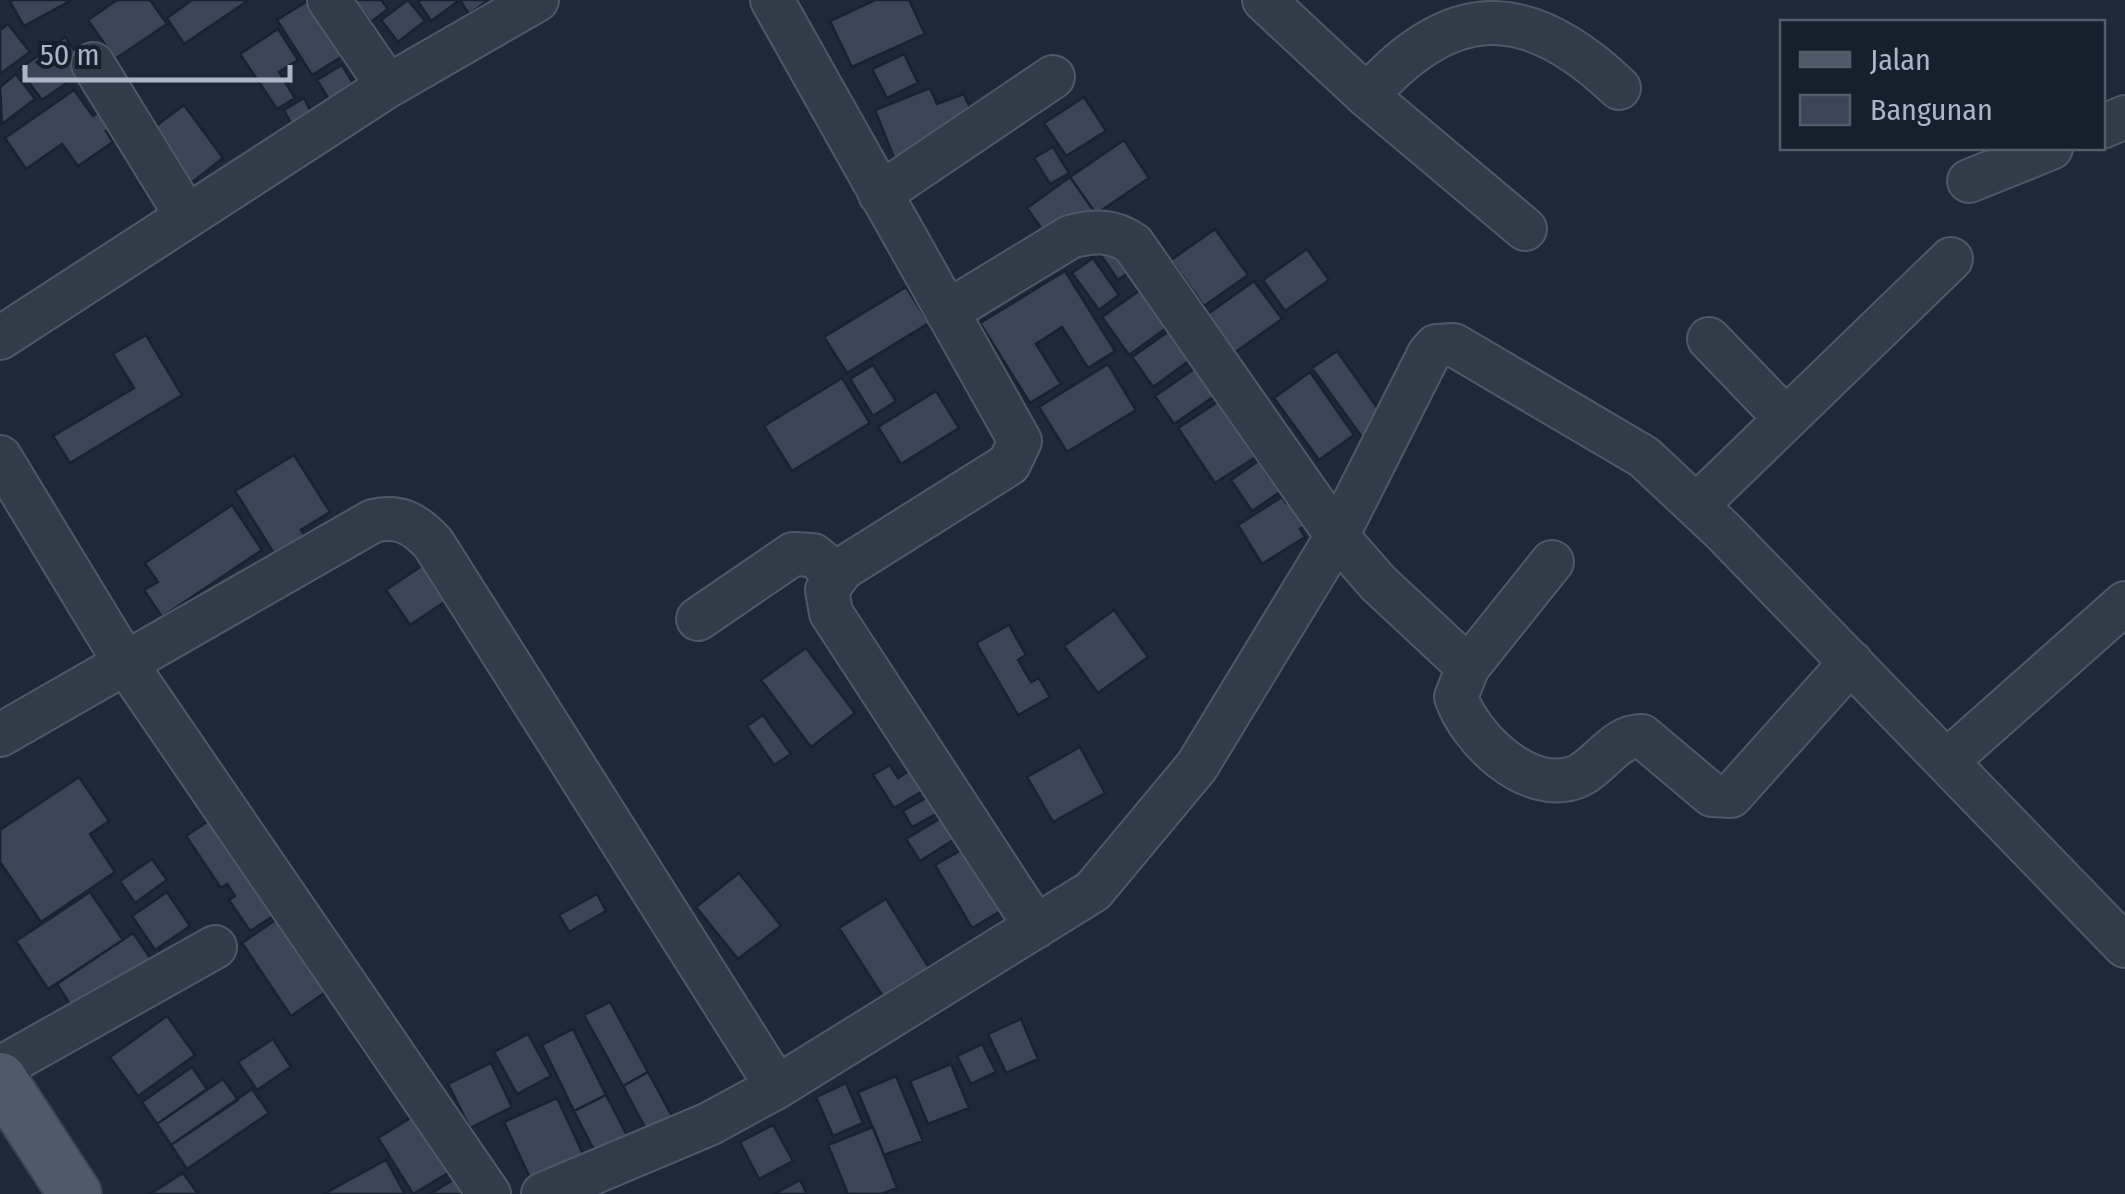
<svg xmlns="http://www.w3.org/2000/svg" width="2125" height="1194" viewBox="0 0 2125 1194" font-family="'Fira Sans Condensed',sans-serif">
<rect width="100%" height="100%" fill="#1f2838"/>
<path fill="#3b4558" stroke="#1a212f" stroke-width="2.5" d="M 9,0 L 69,0 L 70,1 L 24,26 Z
M 117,0 L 150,0 L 167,24 L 115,59 L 88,20 Z
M 192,0 L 249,0 L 184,44 L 167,18 Z
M 309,0 L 356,48 L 312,75 L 277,20 Z
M 355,0 L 381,0 L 388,9 L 371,22 Z
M 408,0 L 425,21 L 398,42 L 381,20 Z
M 417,0 L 489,0 L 469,14 L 460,0 L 431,21 Z
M 875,0 L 909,0 L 925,34 L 852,67 L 830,21 Z
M 8,24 L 30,52 L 0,74 L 0,30 Z
M 278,29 L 298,60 L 279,72 L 295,98 L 277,109 L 240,54 Z
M 65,37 L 87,69 L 42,100 L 19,69 Z
M 904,54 L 918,83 L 887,98 L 872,69 Z
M 342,65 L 359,93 L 334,108 L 317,80 Z
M 16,74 L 35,99 L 2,124 L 0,87 Z
M 930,88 L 937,104 L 964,94 L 976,122 L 898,168 L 875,110 Z
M 74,90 L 93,116 L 101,110 L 112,127 L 106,131 L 113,142 L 78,166 L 62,144 L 26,169 L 5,138 Z
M 1084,97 L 1106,131 L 1066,156 L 1044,123 Z
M 304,98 L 312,114 L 292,125 L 284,110 Z
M 184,105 L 223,158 L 190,184 L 149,131 Z
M 1124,140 L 1149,178 L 1096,214 L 1070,177 Z
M 1053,147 L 1069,173 L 1050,184 L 1034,158 Z
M 1070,177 L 1096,214 L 1053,245 L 1027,208 Z
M 1215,229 L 1248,275 L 1204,306 L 1171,260 Z
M 1119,241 L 1138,266 L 1118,280 L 1100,254 Z
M 1307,249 L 1329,280 L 1285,311 L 1263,280 Z
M 1093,258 L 1119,295 L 1099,310 L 1072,273 Z
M 1065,271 L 1115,351 L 1088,368 L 1062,327 L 1036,344 L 1061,384 L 1030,403 L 980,323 Z
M 1254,281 L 1282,319 L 1230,356 L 1202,318 Z
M 1146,286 L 1172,324 L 1129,355 L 1102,317 Z
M 906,287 L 929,323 L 847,373 L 824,337 Z
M 1172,329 L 1193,358 L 1153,387 L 1132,357 Z
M 146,335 L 182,395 L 70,463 L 53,436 L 134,388 L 113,354 Z
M 1337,351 L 1391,427 L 1367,444 L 1312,368 Z
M 1108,364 L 1136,410 L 1067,452 L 1039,407 Z
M 873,365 L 896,401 L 873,416 L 850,379 Z
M 1197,367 L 1216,395 L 1174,424 L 1155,396 Z
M 1310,372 L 1354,435 L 1319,460 L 1274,398 Z
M 842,378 L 870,423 L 792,471 L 764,426 Z
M 936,391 L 959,428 L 901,464 L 878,427 Z
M 1222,399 L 1259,455 L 1215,483 L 1178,428 Z
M 294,455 L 330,512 L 301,530 L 310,545 L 280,563 L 235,491 Z
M 1258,461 L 1280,492 L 1252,511 L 1231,480 Z
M 1282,497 L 1286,503 L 1293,498 L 1309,524 L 1300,529 L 1305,537 L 1262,564 L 1238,525 Z
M 232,505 L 262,550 L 162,617 L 144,590 L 158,582 L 145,563 Z
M 432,559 L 455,595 L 410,625 L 386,590 Z
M 1114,610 L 1148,657 L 1098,693 L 1064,646 Z
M 1009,625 L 1026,655 L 1018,660 L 1031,682 L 1039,678 L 1050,697 L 1018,715 L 976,643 Z
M 806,648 L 855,713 L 811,747 L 761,680 Z
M 763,715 L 791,754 L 774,765 L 747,726 Z
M 1080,747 L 1105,793 L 1053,822 L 1027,777 Z
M 923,762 L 936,783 L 894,808 L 873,775 L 890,765 L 898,778 Z
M 79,777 L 109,821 L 90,834 L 115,872 L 41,922 L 0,862 L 0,830 Z
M 942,789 L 951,806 L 912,827 L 903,811 Z
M 956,809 L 969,830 L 920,861 L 906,839 Z
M 219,814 L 284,909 L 250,931 L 229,900 L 235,896 L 227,884 L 221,888 L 186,836 Z
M 970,845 L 1006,908 L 972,928 L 935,865 Z
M 152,859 L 167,880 L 135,903 L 120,881 Z
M 739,873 L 781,926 L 738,959 L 696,907 Z
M 90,892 L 123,940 L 48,989 L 16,941 Z
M 167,892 L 190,926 L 155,950 L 132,916 Z
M 597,894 L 606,911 L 569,932 L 559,915 Z
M 886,899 L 935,977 L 889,1006 L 839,928 Z
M 284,914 L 333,987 L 291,1016 L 242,943 Z
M 133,933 L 151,959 L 74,1010 L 57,984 Z
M 610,1002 L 648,1072 L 623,1086 L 584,1015 Z
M 167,1016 L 195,1055 L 138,1096 L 110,1057 Z
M 1021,1019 L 1038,1059 L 1006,1073 L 988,1034 Z
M 573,1029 L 606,1095 L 574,1111 L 542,1045 Z
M 528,1034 L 551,1076 L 517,1094 L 494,1052 Z
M 273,1039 L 291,1067 L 257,1090 L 238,1062 Z
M 982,1044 L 996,1072 L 971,1084 L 957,1056 Z
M 491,1063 L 512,1107 L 470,1128 L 448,1084 Z
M 951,1064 L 969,1108 L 928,1124 L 910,1081 Z
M 192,1067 L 207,1089 L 157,1124 L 142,1102 Z
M 648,1072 L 673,1118 L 647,1131 L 623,1086 Z
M 896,1076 L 923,1141 L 884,1155 L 858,1092 Z
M 223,1079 L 238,1100 L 171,1145 L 157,1124 Z
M 846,1083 L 863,1123 L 833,1136 L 816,1097 Z
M 252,1089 L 269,1113 L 187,1169 L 171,1145 Z
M 606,1095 L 632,1145 L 600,1162 L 574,1111 Z
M 557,1098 L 584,1156 L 531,1180 L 504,1122 Z
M 422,1111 L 458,1167 L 413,1194 L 378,1138 Z
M 773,1125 L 793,1161 L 759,1179 L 740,1142 Z
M 873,1127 L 897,1188 L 881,1194 L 848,1194 L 828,1145 Z
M 386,1160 L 405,1194 L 324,1194 L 349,1180 Z
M 183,1173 L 198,1194 L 150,1194 Z
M 464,1173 L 477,1194 L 430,1194 Z
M 800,1180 L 807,1194 L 774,1194 Z"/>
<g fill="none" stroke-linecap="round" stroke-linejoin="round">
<g stroke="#505766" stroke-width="46">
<path id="minor" d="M 329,0 L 388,86
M 772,0 L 1020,441 L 1009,464 L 842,569 L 827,590 L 831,613 L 1036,927
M 1264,0 L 1367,96 L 1525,229
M 93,64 L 186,215
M 1367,96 C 1451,0 1527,0 1619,88
M 2102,127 L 2125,117
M 1969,181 L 2051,148
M 880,194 L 1053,77
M 947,312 L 1070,237 C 1094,230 1113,230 1133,244 L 1337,536 L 1429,354 L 1436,346 L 1454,345 L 1644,457 L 1723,531 L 2125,946
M 0,338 L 388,86 L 537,0
M 1709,339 L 1786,419
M 0,457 L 124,661 L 489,1194
M 1696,506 L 1951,259
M 698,619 L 793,554 L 813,555 L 838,575
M 1468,667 L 1552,562
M 0,735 L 373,521 C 400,515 414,523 433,543 L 777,1087
M 1947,761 L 2125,603
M 0,1068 L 215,947
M 543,1194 L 709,1124 L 777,1087 L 1093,891 L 1197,766 L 1337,536 L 1378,583 L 1468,667 L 1456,697 C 1470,738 1527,795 1576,777 C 1599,768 1615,735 1642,736 L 1712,795 L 1731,796 L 1851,662"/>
</g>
<g stroke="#3c4352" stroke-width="56">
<path id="major" d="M 0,1079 L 75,1194"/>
</g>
<use href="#minor" stroke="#333a48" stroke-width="42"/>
<use href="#major" stroke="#505968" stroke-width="52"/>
</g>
<rect x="1780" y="20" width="325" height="130" fill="#181f2c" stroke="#545b69" stroke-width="2.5"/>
<rect x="1800" y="52" width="50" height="15" fill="#505968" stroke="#545b69" stroke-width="2.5"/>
<text x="1870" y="70" font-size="30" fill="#adb4c5">Jalan</text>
<rect x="1800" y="95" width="50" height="30" fill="#3b4558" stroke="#545b69" stroke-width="2.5"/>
<text x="1870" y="120" font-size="30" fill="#adb4c5">Bangunan</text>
<path d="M25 65v15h265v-15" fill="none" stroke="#adb4c5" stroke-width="5"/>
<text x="40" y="65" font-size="30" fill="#adb4c5" stroke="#181f2c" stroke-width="8" paint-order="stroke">50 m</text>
</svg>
